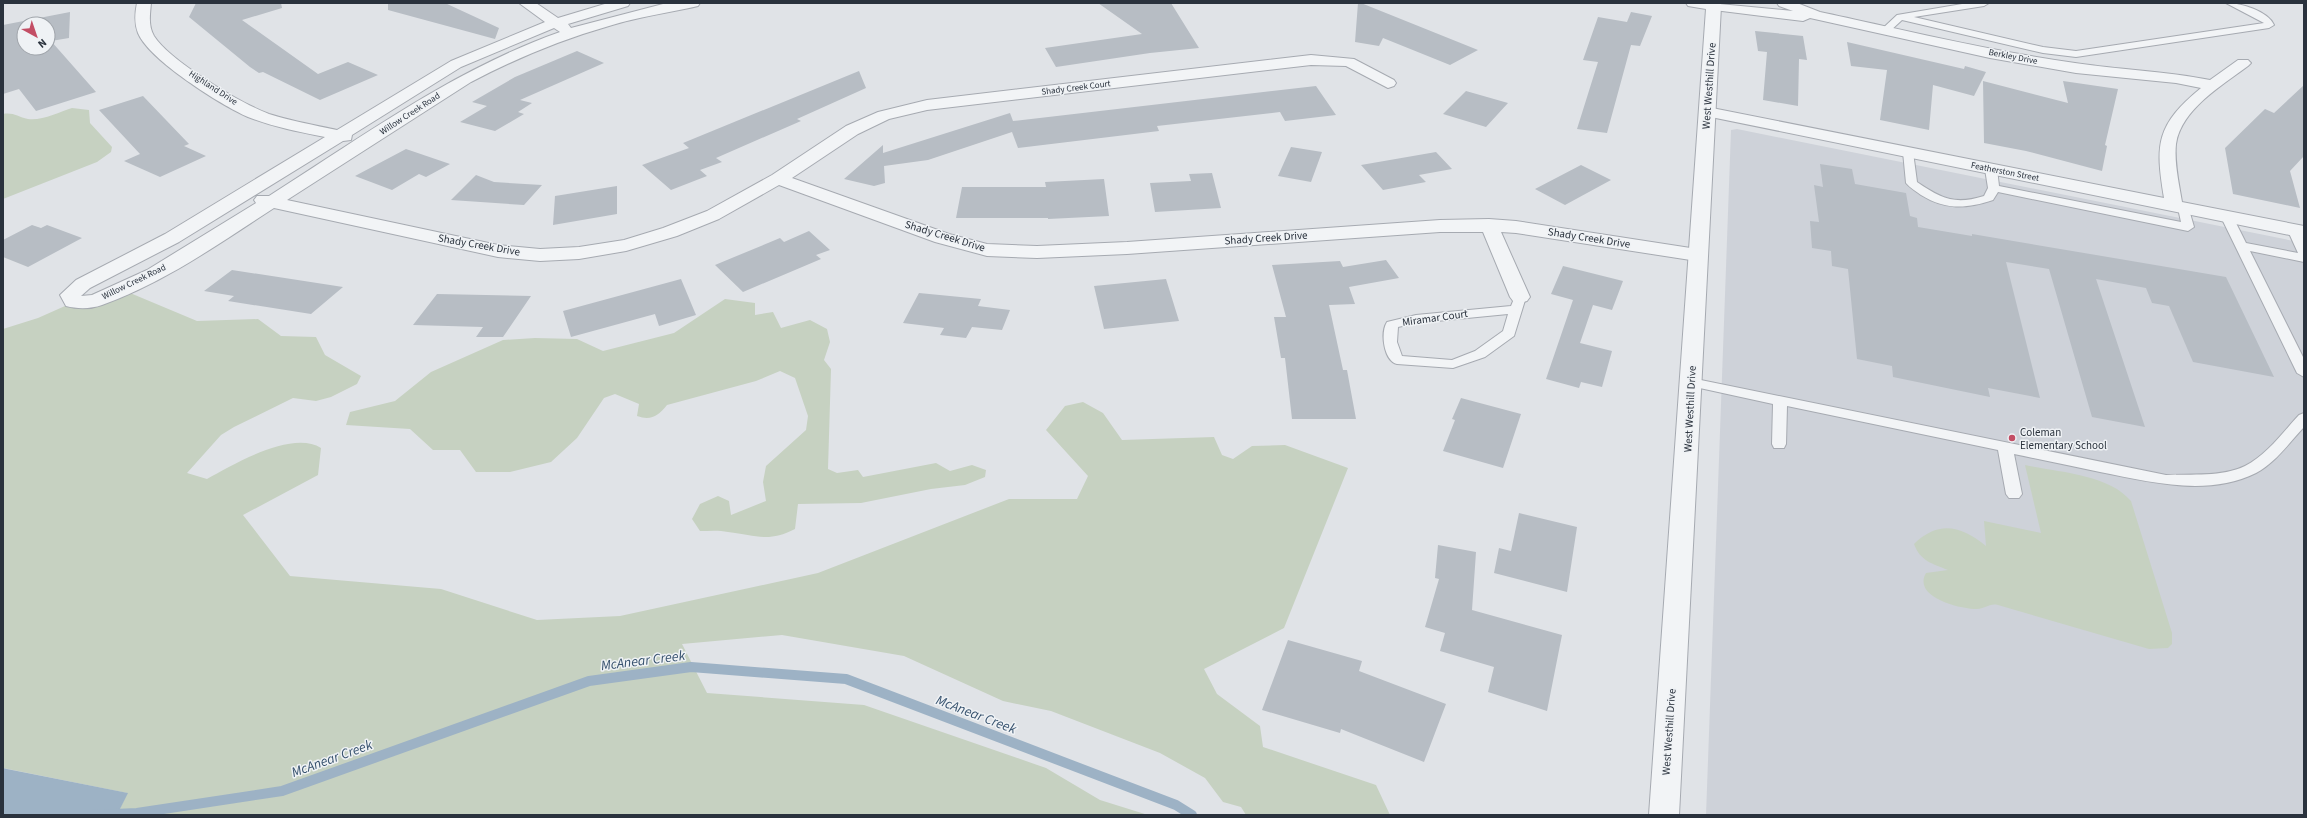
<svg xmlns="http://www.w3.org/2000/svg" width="2307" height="818" viewBox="0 0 2307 818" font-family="'Source Sans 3',sans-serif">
<rect width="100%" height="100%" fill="#e0e3e7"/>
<path fill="#ced2d9" d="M 1737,129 L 2304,243 L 2304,815 L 1706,815 L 1731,130 Z"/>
<path fill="#c6d1c1" d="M 72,108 L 89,110 L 90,123 L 112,147 L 111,152 L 97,162 L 3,199 L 3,114 C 13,112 18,117 28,119 C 42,121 59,112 72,108 Z
M 101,290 L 123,290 L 197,321 L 258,319 L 281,336 L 316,337 L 325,355 L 361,376 L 357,384 L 331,397 L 316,401 L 293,398 L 234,427 L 221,435 L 187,473 L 207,479 C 234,464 292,430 321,448 L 318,475 L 243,515 L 290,576 L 441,589 L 537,620 L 620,616 L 818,573 L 1009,499 L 1077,499 L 1088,476 L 1046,430 L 1065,406 L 1083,402 L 1103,413 L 1122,440 L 1214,437 L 1222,455 L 1233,459 L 1252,446 L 1285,445 L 1348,468 L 1284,628 L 1204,669 L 1217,694 L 1260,726 L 1263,747 L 1376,785 L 1390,815 L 1246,815 L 1241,807 L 1223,802 L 1205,778 L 1160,753 L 1051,711 L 1003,701 L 904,656 L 782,635 L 682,644 L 707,693 L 864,705 L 1046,768 L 1100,800 L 1148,815 L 117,815 L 127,793 L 3,768 L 3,329 L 38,318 Z
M 725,299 L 755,303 L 755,315 L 773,312 L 781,328 L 810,320 L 827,329 L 830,342 L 824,360 L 831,369 L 828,469 L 837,473 L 858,470 L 863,477 L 936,463 L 950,471 L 972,465 L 986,470 L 985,477 L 965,485 L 931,489 L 861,503 L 798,504 L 795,529 C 768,543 756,535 728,532 C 719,530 709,531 700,531 L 692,519 L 700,504 L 718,496 L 729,501 L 731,515 L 766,501 L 763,482 L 766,466 L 806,430 L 808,416 L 795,378 L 780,371 L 756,381 L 667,405 C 658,416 651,421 637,416 L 639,404 L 615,394 L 604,398 L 577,438 L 551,462 L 510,472 L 476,472 L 460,450 L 433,450 L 410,429 L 346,425 L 350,412 L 395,401 L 431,372 L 503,340 L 535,338 L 577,339 L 603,351 L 674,333 Z
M 2025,465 C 2057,472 2109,474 2131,501 L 2172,633 L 2172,644 L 2168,648 L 2149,649 L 1998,605 C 1989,603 1985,609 1977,609 C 1960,609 1912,597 1926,573 L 1948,570 C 1933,564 1920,561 1914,544 C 1939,520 1961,526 1986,546 L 1984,521 L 2041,533 Z"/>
<path fill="#9db2c5" d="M 3,768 L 7,769 L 128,793 L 117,815 L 3,815 Z"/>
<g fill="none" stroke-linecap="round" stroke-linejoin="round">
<path stroke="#9db2c5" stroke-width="10" d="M 92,815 L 137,813 L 282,791 L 589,681 L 691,667 L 846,679 L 1176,805 L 1192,815"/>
</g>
<path fill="#b7bdc4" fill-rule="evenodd" d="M 196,3 L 281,3 L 282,8 L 242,20 L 318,74 L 348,62 L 378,75 L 320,100 L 263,72 L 259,73 L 250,67 L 189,17 Z
M 388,3 L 445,3 L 499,28 L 495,39 L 388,10 Z
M 1098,3 L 1171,3 L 1199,48 L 1150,53 L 1056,67 L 1045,48 L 1142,34 Z
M 1358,3 L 1361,3 L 1478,50 L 1450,65 L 1383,38 L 1379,46 L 1355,42 Z
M 70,12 L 69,38 L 51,41 L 96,92 L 36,111 L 19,89 L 3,94 L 3,25 ZM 24,24 L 48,24 L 48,48 L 24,48 Z
M 1631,12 L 1652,16 L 1640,46 L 1631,45 L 1607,133 L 1577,129 L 1598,62 L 1583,60 L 1598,17 L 1627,22 Z
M 1755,31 L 1803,36 L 1807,60 L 1799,59 L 1798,106 L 1763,100 L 1767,52 L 1758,51 Z
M 1847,42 L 1964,69 L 1965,66 L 1986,72 L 1974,96 L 1933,85 L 1929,130 L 1880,120 L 1887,70 L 1851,66 Z
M 577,51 L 604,63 L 520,100 L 532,103 L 518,112 L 524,114 L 495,131 L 460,122 L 487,106 L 472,102 L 515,77 Z
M 859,71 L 866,88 L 797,119 L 801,121 L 716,158 L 722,162 L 700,170 L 707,176 L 671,190 L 642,165 L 689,148 L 683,143 Z
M 1983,81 L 2068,103 L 2063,81 L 2118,89 L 2105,145 L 2107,146 L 2102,171 L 2026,151 L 1984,143 Z
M 2304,85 L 2304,156 L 2290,171 L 2300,208 L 2233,194 L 2225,148 L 2265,109 L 2274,113 Z
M 1316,86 L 1336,115 L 1285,121 L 1280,112 L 1157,126 L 1159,131 L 1018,148 L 1012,132 L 928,160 L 884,166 L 885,183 L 874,186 L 844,179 L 883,145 L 883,153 L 1010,113 L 1013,121 Z
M 1466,91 L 1508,103 L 1486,127 L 1443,114 Z
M 143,96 L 189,144 L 184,146 L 206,156 L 160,177 L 124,161 L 140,154 L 99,110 Z
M 1291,147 L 1322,152 L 1311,182 L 1278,176 Z
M 406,149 L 450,164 L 426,177 L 419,174 L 392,190 L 355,176 Z
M 1436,152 L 1452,169 L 1419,175 L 1426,182 L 1383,190 L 1361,165 Z
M 1820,164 L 1852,169 L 1855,184 L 1906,193 L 1910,216 L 1917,218 L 1918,227 L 1972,236 L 1972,234 L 2226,277 L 2274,377 L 2193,362 L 2169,306 L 2152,303 L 2146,288 L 2096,279 L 2145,427 L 2092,417 L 2049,269 L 2006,262 L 2040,398 L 1988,388 L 1990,397 L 1893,377 L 1892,366 L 1857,359 L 1848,269 L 1832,266 L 1831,251 L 1812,248 L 1810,221 L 1819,222 L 1814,185 L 1823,187 Z
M 1581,165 L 1611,180 L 1565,205 L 1535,189 Z
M 1212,173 L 1221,208 L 1155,212 L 1150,183 L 1191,181 L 1189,174 Z
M 476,175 L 494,182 L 542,185 L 524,205 L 451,200 Z
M 1104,179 L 1109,216 L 1048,219 L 1048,218 L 956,218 L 962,187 L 1046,187 L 1045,182 Z
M 617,186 L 617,214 L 553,225 L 555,196 Z
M 32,225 L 41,228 L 47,225 L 82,238 L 28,267 L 3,257 L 3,240 Z
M 809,231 L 830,250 L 816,255 L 821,259 L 743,292 L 715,265 L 780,238 L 784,242 Z
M 1386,260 L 1399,278 L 1349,287 L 1355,304 L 1329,305 L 1343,370 L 1347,370 L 1356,419 L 1292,419 L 1285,358 L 1281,358 L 1274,317 L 1286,317 L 1272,265 L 1340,261 L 1343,267 Z
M 1563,266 L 1623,281 L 1612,310 L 1593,305 L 1580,343 L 1612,351 L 1602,387 L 1581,382 L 1579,388 L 1546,379 L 1573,300 L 1551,294 Z
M 232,270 L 343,287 L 311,314 L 228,301 L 234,296 L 204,291 Z
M 681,279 L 696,315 L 659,326 L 655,314 L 571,337 L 563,311 Z
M 1166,279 L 1179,321 L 1104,329 L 1094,286 Z
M 919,293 L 981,299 L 978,306 L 1010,310 L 1002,330 L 972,327 L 966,338 L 940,335 L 944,328 L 903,323 Z
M 437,294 L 531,296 L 503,337 L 476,337 L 483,327 L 413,325 Z
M 1461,398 L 1521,414 L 1503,468 L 1443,451 L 1455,420 L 1452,419 Z
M 1519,513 L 1577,527 L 1567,592 L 1494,573 L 1499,548 L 1511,551 Z
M 1438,545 L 1476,552 L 1472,610 L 1562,635 L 1547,711 L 1488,692 L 1494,667 L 1440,651 L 1445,633 L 1425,627 L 1439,579 L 1435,578 Z
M 1288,640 L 1362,661 L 1359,671 L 1446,704 L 1424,762 L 1341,729 L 1340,733 L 1262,710 Z"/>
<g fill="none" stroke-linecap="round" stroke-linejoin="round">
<g stroke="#a6aab1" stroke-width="2">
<path id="service" d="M 1968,3 L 1989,3 L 1984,6 L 1914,17 L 2043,47 L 2076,51 L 2264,23 L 2226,3 C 2241,3 2268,11 2274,25 L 2269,28 L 2076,57 L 2043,53 L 1902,20 L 1889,32 L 1881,30 L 1897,15 Z
M 1908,149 L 1913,152 L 1917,182 C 1942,199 1955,205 1984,196 L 1988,188 L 1985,169 L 1991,166 L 1997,169 L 1999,186 L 2181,222 L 2178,208 L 2184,205 L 2188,206 L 2194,227 L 2188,231 L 1998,192 L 1993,200 C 1966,209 1945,210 1921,195 C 1916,191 1910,188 1906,183 L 1903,152 Z
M 2227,214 L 2233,217 L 2246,243 L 2298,253 L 2288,231 L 2294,227 C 2307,231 2304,251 2304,262 L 2250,251 L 2304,359 L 2304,377 L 2297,373 L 2221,217 Z
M 1520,293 L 1526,297 L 1514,336 L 1485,357 L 1453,368 L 1397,364 C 1384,361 1380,333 1387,322 L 1416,315 L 1511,306 L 1516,294 ZM 1508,314 L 1503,331 L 1475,351 L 1452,360 L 1402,356 L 1397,342 L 1398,327 L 1416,323 Z
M 1691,378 L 2166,475 C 2192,474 2222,477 2245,466 C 2267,455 2283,432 2299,415 L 2304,413 L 2304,427 C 2290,442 2275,463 2256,473 C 2208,497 2150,482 2100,472 C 2071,466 2042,460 2014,454 L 2022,494 L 2019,498 L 2009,498 L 2006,494 L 1998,450 L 1787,406 L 1786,444 L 1784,448 L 1774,448 L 1772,444 L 1773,404 L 1686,385 L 1684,382 L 1686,379 Z"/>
</g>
<g stroke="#a6aab1" stroke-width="2">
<path id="minor" d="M 137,3 L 151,3 C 150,14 148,26 154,36 C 170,61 240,103 269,114 C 291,121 314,125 337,130 L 451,61 L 545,22 L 519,3 L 536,3 L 558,18 L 608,3 L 630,3 L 628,6 L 568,24 L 571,28 L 663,4 L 700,3 L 698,6 C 668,13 638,17 609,26 C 560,40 515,59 471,82 L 287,200 L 498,245 L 540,249 L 579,247 L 624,240 L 663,228 L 707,211 L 772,175 L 846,126 L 878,112 L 927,100 L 1311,55 L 1354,59 L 1394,80 L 1396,83 L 1394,86 L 1388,88 L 1346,66 L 1311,65 L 927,110 L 889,119 L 858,134 L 792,178 L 949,234 L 987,244 L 1037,246 L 1127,242 L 1440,220 L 1489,219 L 1516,221 L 1697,249 L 1704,251 L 1707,255 L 1704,259 L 1697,261 L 1516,233 L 1501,232 L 1530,297 L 1527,301 L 1520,303 L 1513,301 L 1510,297 L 1483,232 L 1440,232 L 1127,254 L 1037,258 L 987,256 L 935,242 L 779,185 L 719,219 L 677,236 L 626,251 L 579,259 L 540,261 L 498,257 L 274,208 C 220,243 164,283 102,305 C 91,309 77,309 66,306 L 60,295 L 76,280 L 165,234 L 325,137 C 299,132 273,127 248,117 C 221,105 149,60 138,33 C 134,23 135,13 137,3 ZM 554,28 L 560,32 C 455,69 363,136 269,196 L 257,196 L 254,200 L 256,203 L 147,270 L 92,295 L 81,296 L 90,288 L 179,242 L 343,141 L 351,140 L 352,135 L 461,67 Z
M 1709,3 L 1793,11 L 1779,6 L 1777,3 L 1797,3 L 1820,12 C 1905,30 1989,51 2075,63 C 2120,70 2165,71 2210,80 L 2238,60 L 2248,60 L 2251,63 L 2248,66 C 2223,85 2181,109 2176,144 C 2174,163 2179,183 2182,202 L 2304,226 L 2304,238 L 1701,115 L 1699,112 L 1701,109 L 1707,107 L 2164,198 C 2155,144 2156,125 2201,88 L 2176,83 L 2076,73 L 1990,58 L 1810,18 L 1803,21 L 1714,10 L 1709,9 L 1707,6 Z"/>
</g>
<g stroke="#a6aab1" stroke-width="2">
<path id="tertiary" d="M 1686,3 L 1721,3 L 1721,6 L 1679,815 L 1649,815 L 1706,9 L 1688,6 Z"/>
</g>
<use href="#service" fill="#f2f4f6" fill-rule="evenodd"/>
<use href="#minor" fill="#f2f4f6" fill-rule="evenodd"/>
<use href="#tertiary" fill="#f2f4f6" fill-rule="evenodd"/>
</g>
<circle fill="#c34e65" stroke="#eff2f5" stroke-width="1.5" cx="2012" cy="438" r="4"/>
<g text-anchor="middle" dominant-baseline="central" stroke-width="3" stroke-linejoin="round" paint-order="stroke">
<g font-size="9" fill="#2a323d" stroke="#eff2f5">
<text transform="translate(2013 57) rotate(11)">Berkley Drive</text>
<text transform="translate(213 88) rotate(33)">Highland Drive</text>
<text transform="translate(1076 88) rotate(-7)">Shady Creek Court</text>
<text transform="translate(410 114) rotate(-33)">Willow Creek Road</text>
<text transform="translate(2005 172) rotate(11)">Featherston Street</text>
<text transform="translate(134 282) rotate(-26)">Willow Creek Road</text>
</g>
<g font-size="11" fill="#2a323d" stroke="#eff2f5">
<text transform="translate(1709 86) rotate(-86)">West Westhill Drive</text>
<text transform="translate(945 236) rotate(17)">Shady Creek Drive</text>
<text transform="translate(1266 238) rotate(-4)">Shady Creek Drive</text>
<text transform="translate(1589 238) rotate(9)">Shady Creek Drive</text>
<text transform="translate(479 245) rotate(10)">Shady Creek Drive</text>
<text transform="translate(1435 318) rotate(-8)">Miramar Court</text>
<text transform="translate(1690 409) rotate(-87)">West Westhill Drive</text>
<text transform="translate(1669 732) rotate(-86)">West Westhill Drive</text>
</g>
<g font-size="11" fill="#2a323d" stroke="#eff2f5" text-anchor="start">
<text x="2020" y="432">Coleman<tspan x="2020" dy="13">Elementary School</tspan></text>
</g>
<g font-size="14" font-style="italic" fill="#37526e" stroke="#eff2f5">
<text transform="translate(643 661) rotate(-7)">McAnear Creek</text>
<text transform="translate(976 715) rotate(21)">McAnear Creek</text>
<text transform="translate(332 759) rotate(-20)">McAnear Creek</text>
</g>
</g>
<rect width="2307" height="818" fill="none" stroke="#2a323d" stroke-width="8"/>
<g transform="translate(36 36) rotate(140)"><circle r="19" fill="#eff2f5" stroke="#a0a5ab"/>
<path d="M0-3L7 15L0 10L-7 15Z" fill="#c34e65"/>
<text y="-6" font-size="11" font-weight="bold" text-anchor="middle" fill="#2a323d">N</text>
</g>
</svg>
